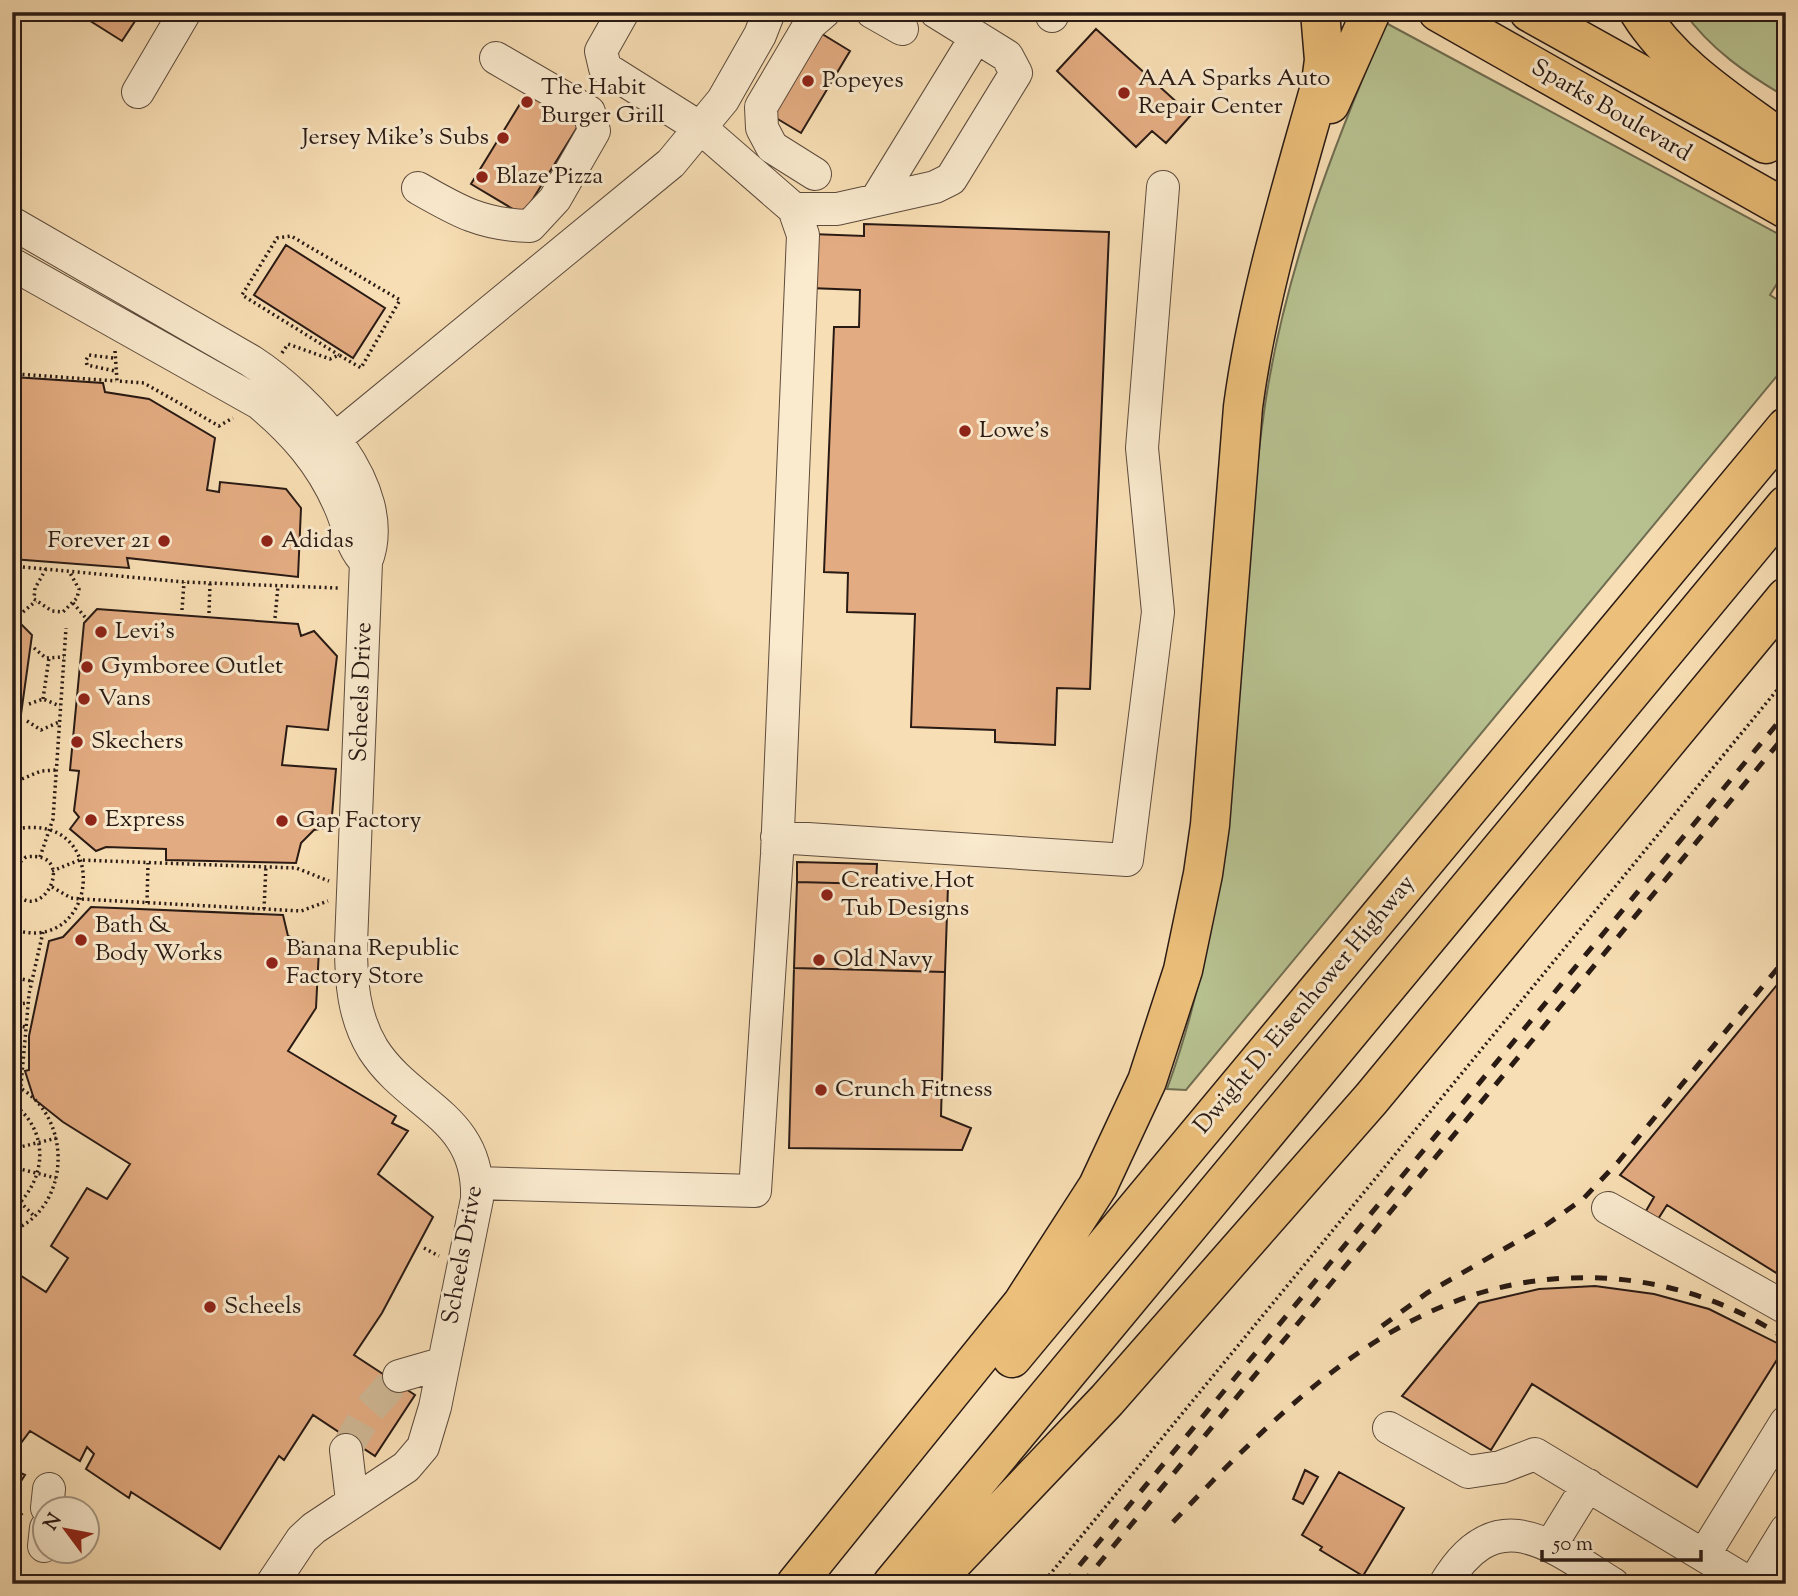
<svg xmlns="http://www.w3.org/2000/svg" width="1798" height="1596" viewBox="0 0 1798 1596" font-family="'Sorts Mill Goudy',serif">
<rect width="100%" height="100%" fill="#f8deb4"/>
<filter id="stains"><feTurbulence type="fractalNoise" baseFrequency=".00286" numOctaves="4"/><feColorMatrix values="0 0 0 0 .2 0 0 0 0 .09 0 0 0 0 .02 0 0 0 .5 -.17"/></filter>
<radialGradient id="worn" r=".72"><stop offset=".6" stop-color="#630" stop-opacity="0"/><stop offset="1" stop-color="#630" stop-opacity=".3"/></radialGradient>
<path fill="#b8c291" stroke="#706e52" stroke-width="2" d="M 1684,12 L 1786,12 L 1786,97 C 1748,75 1710,49 1684,12 Z
M 1386,23 L 1786,238 L 1786,269 L 1770,295 L 1786,305 L 1786,365 L 1186,1090 L 1167,1089 C 1249,864 1231,637 1265,405 C 1285,271 1333,147 1386,23 Z"/>
<path fill="#e3ab81" stroke="#291a14" stroke-width="2" d="M 76,12 L 141,12 L 122,41 Z
M 814,29 L 850,51 L 801,133 L 766,112 Z
M 1096,29 L 1191,115 L 1166,143 L 1152,131 L 1136,147 L 1057,71 Z
M 531,86 L 583,118 L 523,215 L 471,184 Z
M 864,224 L 1109,232 L 1090,689 L 1057,688 L 1055,745 L 995,742 L 995,730 L 911,727 L 915,614 L 847,612 L 848,573 L 824,572 L 834,327 L 859,327 L 860,290 L 810,288 L 812,234 L 864,236 Z
M 286,245 L 385,308 L 353,358 L 254,295 Z
M 12,366 L 15,366 L 14,377 L 103,383 L 105,392 L 149,399 L 215,438 L 207,490 L 219,492 L 220,482 L 286,489 L 301,508 L 298,577 L 127,558 L 129,568 L 12,559 Z
M 97,609 L 298,624 L 301,636 L 314,631 L 337,656 L 328,730 L 287,726 L 282,765 L 336,769 L 331,827 L 314,830 L 301,843 L 296,863 L 166,860 L 166,849 L 106,847 L 96,851 L 70,829 L 79,817 L 74,811 L 79,771 L 70,770 L 84,623 Z
M 12,615 L 32,635 L 12,779 Z
M 797,862 L 877,864 L 876,884 L 797,882 Z
M 797,882 L 948,886 L 945,972 L 794,968 Z
M 91,907 L 283,915 L 288,936 L 319,949 L 316,1008 L 288,1051 L 396,1116 L 392,1123 L 408,1131 L 378,1174 L 433,1217 L 382,1313 L 354,1355 L 415,1395 L 375,1456 L 313,1415 L 284,1460 L 279,1456 L 220,1549 L 131,1492 L 129,1498 L 86,1469 L 94,1454 L 87,1447 L 80,1461 L 30,1431 L 12,1455 L 12,1270 L 46,1292 L 68,1258 L 51,1246 L 87,1188 L 107,1199 L 130,1164 L 63,1122 L 34,1099 L 25,1071 L 29,1070 L 29,1036 L 49,941 L 63,937 Z
M 794,968 L 945,972 L 941,1116 L 971,1128 L 962,1150 L 789,1148 Z
M 1786,974 L 1786,1279 L 1667,1205 L 1658,1219 L 1646,1211 L 1654,1197 L 1620,1175 Z
M 1595,1286 L 1654,1294 L 1709,1309 L 1785,1347 L 1697,1487 L 1532,1384 L 1491,1450 L 1402,1396 L 1479,1303 L 1539,1289 Z
M 12,1469 L 25,1475 L 12,1495 Z
M 1305,1470 L 1318,1477 L 1303,1504 L 1293,1499 Z
M 1339,1472 L 1404,1508 L 1363,1576 L 1320,1550 L 1322,1547 L 1302,1535 Z"/>
<g fill="none" stroke-linecap="round" stroke-linejoin="round">
<path stroke="#cfb794" stroke-width="32" stroke-dasharray="32 16" stroke-linecap="butt" d="M 346,1450 L 368,1411 L 399,1376"/>
<g stroke="#5d4b3c" stroke-width="34">
<path id="minor" d="M 872,12 L 902,29
M 1052,12 L 1052,16
M 138,92 L 185,12
M 815,174 L 772,147 L 762,128 L 761,107 L 810,24 L 824,12
M 418,188 C 458,211 482,225 530,226 L 555,199 L 594,131 L 589,112 L 496,58
M 876,200 L 976,37
M 794,209 L 837,209 L 935,187 L 951,179 L 1016,73 L 1007,56 L 936,12
M 12,223 L 251,361 C 308,398 395,488 366,562 L 351,944 C 351,981 353,1016 373,1049 C 410,1107 480,1116 477,1199 L 435,1407 L 423,1447 L 406,1467 L 314,1528 L 302,1539 L 272,1584
M 12,264 L 259,403 C 294,432 321,463 339,504 C 349,525 350,546 366,562
M 313,457 L 671,163 L 723,100 L 760,35 L 769,12
M 777,837 L 1127,860 L 1158,612 L 1142,448 L 1163,187
M 477,1183 L 755,1191 L 777,854 L 803,235 L 794,209 L 702,129 L 605,68 L 601,51 L 623,12
M 1608,1208 L 1786,1308
M 399,1376 L 444,1363
M 1389,1428 L 1468,1472 L 1501,1467 L 1535,1454 L 1751,1584
M 346,1450 L 352,1501
M 47,1508 L 49,1489
M 1551,1545 L 1588,1485
M 44,1546 L 46,1528
M 1704,1555 L 1786,1422
M 1445,1584 C 1496,1498 1551,1545 1613,1584
M 1753,1584 L 1786,1530"/>
</g>
<g stroke="#291a14" stroke-width="41">
<path id="major" d="M 1438,12 L 1786,209
M 1529,12 L 1766,144"/>
</g>
<g stroke="#291a14" stroke-width="41">
<path id="highway" d="M 1639,12 C 1674,68 1734,104 1786,143
M 1330,104 L 1371,12
M 1012,1358 L 1786,427
M 796,1584 L 1022,1304 L 1098,1186 L 1147,1081 L 1183,970 L 1203,874 L 1210,825 L 1243,407 C 1258,296 1291,190 1321,83 L 1324,60 L 1320,12
M 892,1584 L 1786,505
M 932,1584 L 1107,1400 L 1371,1099 L 1786,597"/>
</g>
<path stroke="#291a14" stroke-width="3.5" stroke-dasharray="2 3.5" stroke-linecap="butt" d="M 115,351 L 117,381 L 144,383 L 219,426 L 233,418
M 282,353 L 288,344 L 330,359 L 339,355 L 361,368 L 400,300 L 291,236 L 277,238 L 242,295 L 339,355
M 113,358 L 89,355 L 86,360 L 87,365 L 115,371
M 17,374 L 116,381
M 12,566 L 184,582 L 338,588
M 46,569 L 35,588 L 34,599 L 52,611 L 63,612 L 77,598 L 79,589 L 70,573
M 73,603 L 85,617
M 182,610 L 184,582
M 23,612 L 36,601
M 209,613 L 210,583
M 275,618 L 278,586
M 34,648 L 46,658 L 64,657
M 43,699 L 49,658
M 29,704 L 43,699 L 60,706
M 27,721 L 41,730 L 59,722
M 22,779 L 41,771 L 56,770
M 12,830 C 113,806 101,959 12,929
M 40,857 L 53,819 L 66,628
M 12,869 L 26,857 C 82,849 39,934 12,887
M 52,871 L 80,860 L 296,868 L 329,881
M 52,887 L 71,898 L 81,899 L 301,911 L 328,901
M 147,903 L 148,863
M 12,907 L 20,896
M 264,909 L 266,866
M 12,977 L 31,981
M 12,1005 L 27,1003
M 12,1024 L 25,1027
M 12,1050 L 22,1052
M 12,1103 C 51,1131 47,1181 12,1210
M 19,1108 L 29,994 L 43,932
M 12,1118 L 17,1124 L 12,1128
M 12,1149 L 57,1138
M 12,1167 L 56,1178
M 12,1194 L 34,1216
M 12,1231 C 71,1207 73,1119 20,1088
M 424,1248 L 439,1256
M 12,1528 L 22,1513
M 1042,1584 L 1786,679"/>
<use href="#minor" stroke="#faeace" stroke-width="32"/>
<use href="#major" stroke="#ecbf7a" stroke-width="38"/>
<use href="#highway" stroke="#ecbf7a" stroke-width="38"/>
<path stroke="#291a14" stroke-width="5" stroke-dasharray="12 12" stroke-linecap="butt" d="M 1382,1326 L 1427,1293 L 1546,1225 L 1583,1199 L 1618,1162 L 1786,958
M 1173,1522 C 1292,1398 1415,1270 1601,1278 C 1667,1281 1731,1302 1786,1339
M 1064,1584 L 1786,713
M 1082,1584 L 1786,734"/>
</g>
<g fill="#8f2418" stroke="#faeace" stroke-width="2.5">
<circle cx="808" cy="81" r="7"/>
<circle cx="1124" cy="93" r="7"/>
<circle cx="527" cy="102" r="7"/>
<circle cx="503" cy="138" r="7"/>
<circle cx="482" cy="177" r="7"/>
<circle cx="965" cy="431" r="7"/>
<circle cx="164" cy="541" r="7"/>
<circle cx="267" cy="541" r="7"/>
<circle cx="101" cy="632" r="7"/>
<circle cx="87" cy="667" r="7"/>
<circle cx="84" cy="699" r="7"/>
<circle cx="77" cy="742" r="7"/>
<circle cx="91" cy="820" r="7"/>
<circle cx="282" cy="821" r="7"/>
<circle cx="827" cy="895" r="7"/>
<circle cx="81" cy="940" r="7"/>
<circle cx="819" cy="960" r="7"/>
<circle cx="272" cy="963" r="7"/>
<circle cx="821" cy="1090" r="7"/>
<circle cx="210" cy="1307" r="7"/>
</g>
<g text-anchor="middle" dominant-baseline="central" stroke-width="6" stroke-linejoin="round" paint-order="stroke">
<g font-size="24" fill="#291a14" stroke="#faeace" text-anchor="start">
<text x="1138" y="79">AAA Sparks Auto<tspan x="1138" dy="28">Repair Center</tspan></text>
<text x="822" y="81">Popeyes</text>
<text x="541" y="88">The Habit<tspan x="541" dy="28">Burger Grill</tspan></text>
<text x="489" y="138" text-anchor="end">Jersey Mike's Subs</text>
<text x="496" y="177">Blaze Pizza</text>
<text x="979" y="431">Lowe's</text>
<text x="150" y="541" text-anchor="end">Forever 21</text>
<text x="281" y="541">Adidas</text>
<text x="115" y="632">Levi's</text>
<text x="101" y="667">Gymboree Outlet</text>
<text x="98" y="699">Vans</text>
<text x="91" y="742">Skechers</text>
<text x="105" y="820">Express</text>
<text x="296" y="821">Gap Factory</text>
<text x="841" y="881">Creative Hot<tspan x="841" dy="28">Tub Designs</tspan></text>
<text x="95" y="926">Bath &amp;<tspan x="95" dy="28">Body Works</tspan></text>
<text x="286" y="949">Banana Republic<tspan x="286" dy="28">Factory Store</tspan></text>
<text x="833" y="960">Old Navy</text>
<text x="835" y="1090">Crunch Fitness</text>
<text x="224" y="1307">Scheels</text>
</g>
<g font-size="24" fill="#291a14" stroke="#faeace">
<text transform="translate(1611 111) rotate(30)">Sparks Boulevard</text>
<text transform="translate(362 692) rotate(-88)">Scheels Drive</text>
<text transform="translate(1305 1005) rotate(-50)">Dwight D. Eisenhower Highway</text>
<text transform="translate(463 1255) rotate(-80)">Scheels Drive</text>
</g>
</g>
<rect width="1798" height="1596" fill="none" stroke="#f8deb4" stroke-width="42"/>
<rect x="14" y="14" width="1770" height="1568" fill="none" stroke="#291a14" stroke-width="3.5"/>
<rect x="21" y="21" width="1756" height="1554" fill="none" stroke="#291a14" stroke-width="2"/>
<g transform="translate(66 1530) rotate(302)"><circle r="33" fill="#faeace" stroke="#a69784" stroke-width="2"/>
<path d="M0-5L12 26L0 18L-12 26Z" fill="#8f2418"/>
<text y="-10" font-size="19" font-weight="bold" text-anchor="middle" fill="#291a14">N</text>
</g>
<path d="M1542 1550v10h159v-10" fill="none" stroke="#291a14" stroke-width="3.5"/>
<text x="1553" y="1550" font-size="21" fill="#291a14" stroke="#faeace" stroke-width="5" paint-order="stroke">50 m</text>
<rect width="100%" height="100%" filter="url(#stains)"/>
<rect width="100%" height="100%" fill="url(#worn)"/>
</svg>
